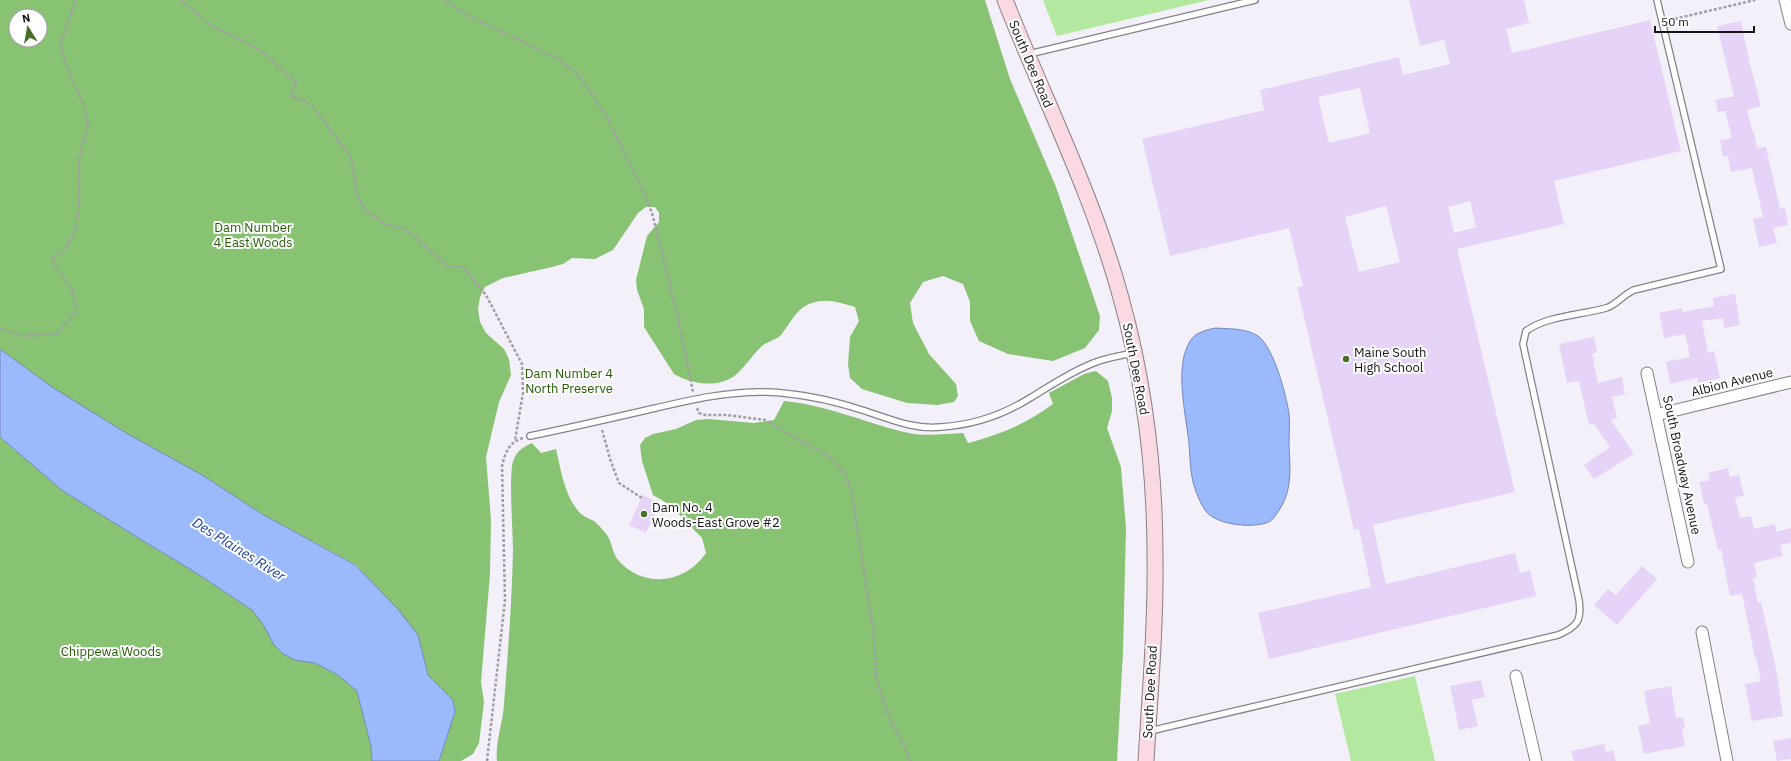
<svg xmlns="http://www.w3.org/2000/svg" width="1791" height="761" viewBox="0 0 1791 761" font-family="'IBM Plex Sans',sans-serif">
<rect width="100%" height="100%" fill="#f4f0fa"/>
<path fill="#b2e89f" d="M 1043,0 L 1209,0 L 1057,36 Z
M 1415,676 L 1435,761 L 1351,761 L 1335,694 Z"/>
<path fill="#87c372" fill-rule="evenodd" d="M 0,0 L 985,0 L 1010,79 L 1056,187 L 1100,316 L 1099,330 L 1085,348 L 1053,361 L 1008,354 L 979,341 L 970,321 L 970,302 L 963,284 L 943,276 L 923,282 L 910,303 L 913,323 L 929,354 L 956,384 L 958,396 L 954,402 L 937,405 L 907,403 L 862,389 L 850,378 L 848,364 L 850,337 L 859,321 L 855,307 C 838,302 824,297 807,305 C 795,311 789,325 781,335 C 776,340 768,341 762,346 C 752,355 744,369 733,377 C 716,388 691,384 674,374 L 644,327 L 644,309 L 637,290 L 636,280 L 647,236 L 659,222 L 659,213 L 655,207 L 646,207 L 638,213 L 613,250 L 595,259 L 572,258 L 563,264 L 552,267 L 503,278 L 485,287 L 480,297 L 478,309 L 480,322 L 486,333 L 504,349 L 509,359 L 511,375 L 499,402 L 486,457 L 491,520 L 490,574 L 481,682 L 484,702 L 479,743 L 473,754 L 461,761 L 439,761 L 455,712 L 453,700 L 428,675 L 418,635 L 356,565 L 262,514 L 202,475 L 126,433 L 51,387 L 0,349 ZM 16,16 L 40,16 L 40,40 L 16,40 Z
M 1096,371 L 1108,381 L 1112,398 L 1112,411 L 1107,428 L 1121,467 L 1126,528 L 1123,652 L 1117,761 L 497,761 C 495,742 503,723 504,704 C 508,652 512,601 513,549 C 513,532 508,469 514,459 C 518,450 523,447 532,443 L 541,453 L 556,449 C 561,471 565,498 581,514 C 585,517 590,519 594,521 C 599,525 603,530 607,535 C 612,542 612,552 618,560 C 643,589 685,584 706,553 L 702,538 L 670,505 L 653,495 L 642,461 L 640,445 L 645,438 L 653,434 L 676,429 L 696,420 L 708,419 L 754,423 L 774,420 L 784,401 C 827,405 863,422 904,432 C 922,437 944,434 963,433 L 968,443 C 1001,434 1026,424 1053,404 L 1049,393 L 1084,374 Z
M 0,437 L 63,491 L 132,534 L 198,574 L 252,610 L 263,624 L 274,645 L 295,660 L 315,663 L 338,675 L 357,691 L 371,746 L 372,761 L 0,761 Z"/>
<path fill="#9bbafd" stroke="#7388b8" d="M 1215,328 C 1229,329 1246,328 1258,336 C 1274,348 1286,394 1289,414 C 1290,423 1289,434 1289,444 C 1290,469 1293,492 1277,513 C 1274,518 1272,521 1266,523 C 1250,528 1215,525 1205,510 C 1200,503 1195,490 1193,482 C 1190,470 1190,456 1189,443 C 1186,415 1175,371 1188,345 C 1193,333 1203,331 1215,328 Z
M 0,349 L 52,387 L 126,433 L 202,475 L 262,514 L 355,565 L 397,608 L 418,635 L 428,675 L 453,700 L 455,712 L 439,761 L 372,761 L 371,746 L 357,691 L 338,675 L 315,663 L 295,660 L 283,654 L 274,645 L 263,624 L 252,610 L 198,574 L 132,534 L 63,491 L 0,437 Z"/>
<path fill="#e5d4f8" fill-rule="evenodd" d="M 1409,0 L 1524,0 L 1529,23 L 1506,29 L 1512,53 L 1650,20 L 1681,151 L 1554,181 L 1564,224 L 1457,249 L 1515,492 L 1373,525 L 1386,584 L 1515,553 L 1520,573 L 1530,570 L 1536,596 L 1269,659 L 1258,613 L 1371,587 L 1359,529 L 1354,530 L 1297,287 L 1303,286 L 1289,228 L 1170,256 L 1142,139 L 1264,110 L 1260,90 L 1399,57 L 1403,75 L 1450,64 L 1444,40 L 1420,46 ZM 1360,88 L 1370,133 L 1329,143 L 1318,97 ZM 1470,201 L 1476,227 L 1454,233 L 1448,207 ZM 1386,206 L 1400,262 L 1359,272 L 1345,217 Z
M 1741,21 L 1750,65 L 1761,106 L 1747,110 L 1753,133 L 1754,133 L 1757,148 L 1766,147 L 1780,209 L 1785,208 L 1788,225 L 1773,228 L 1777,243 L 1759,247 L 1753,219 L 1763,217 L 1752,168 L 1731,172 L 1728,156 L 1723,157 L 1720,140 L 1732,138 L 1725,111 L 1718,112 L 1715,100 L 1734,96 L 1717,26 Z
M 1735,294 L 1740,325 L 1724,328 L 1723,318 L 1702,321 L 1708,353 L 1714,351 L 1720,378 L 1698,383 L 1697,378 L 1670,384 L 1666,362 L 1690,357 L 1685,334 L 1664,338 L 1659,313 L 1682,308 L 1683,312 L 1714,306 L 1713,298 Z
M 1594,337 L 1597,352 L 1592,354 L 1598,383 L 1622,377 L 1625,394 L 1612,397 L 1617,418 L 1611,420 L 1634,454 L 1594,479 L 1584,465 L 1610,447 L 1594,424 L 1589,425 L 1579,381 L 1567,383 L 1559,344 Z
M 1728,468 L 1730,477 L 1739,475 L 1744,496 L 1735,497 L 1740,518 L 1751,516 L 1754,529 L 1775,524 L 1776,532 L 1791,528 L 1791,543 L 1780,545 L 1783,556 L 1754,563 L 1757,578 L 1753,578 L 1758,603 L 1761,602 L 1776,669 L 1783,716 L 1752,721 L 1745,684 L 1761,681 L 1756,657 L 1755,658 L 1742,594 L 1730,596 L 1721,549 L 1718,550 L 1707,504 L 1704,504 L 1699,482 L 1710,480 L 1708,473 Z
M 643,495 L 660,504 L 646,533 L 629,525 Z
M 1642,566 L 1657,579 L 1617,625 L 1594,605 L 1608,589 L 1616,595 Z
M 1481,680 L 1485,697 L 1472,700 L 1478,726 L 1459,730 L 1450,686 Z
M 1671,686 L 1676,718 L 1683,717 L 1685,728 L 1682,729 L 1685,746 L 1644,754 L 1638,726 L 1650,723 L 1644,691 Z
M 1791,738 L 1791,759 L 1777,761 L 1773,741 Z
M 1604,744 L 1606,752 L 1613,750 L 1616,761 L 1574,761 L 1571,751 Z"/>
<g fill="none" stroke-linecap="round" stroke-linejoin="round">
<g stroke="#85818a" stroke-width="8">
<path id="service" d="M 1029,54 L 1255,0
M 530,436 C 569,428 608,419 647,410 C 686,401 726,391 766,392 C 798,393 831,400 862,410 C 888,418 913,430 941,427 C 973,425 1003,415 1030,398 C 1050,386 1069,373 1091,364 C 1104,358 1119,356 1133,353
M 1150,731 L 1558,635 C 1577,627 1582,621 1579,600 L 1523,344 L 1526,331 C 1546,316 1581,315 1606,308 C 1616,305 1624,294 1634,290 L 1721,269 L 1657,0"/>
</g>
<g stroke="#85818a" stroke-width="13">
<path id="minor" d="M 1785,0 L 1791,24
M 1647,373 L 1688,562
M 1656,415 L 1791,382
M 1702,632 L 1727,761
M 1516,676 L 1536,761"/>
</g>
<g stroke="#85818a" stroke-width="17">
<path id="secondary" d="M 1005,0 C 1044,99 1093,195 1121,298 C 1144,381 1155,470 1155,556 C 1156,624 1150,693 1146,761"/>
</g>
<path stroke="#a19ea5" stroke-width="2.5" stroke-dasharray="3 2" stroke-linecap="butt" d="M 181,0 L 210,25 L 257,48 L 296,82 L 291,97 L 301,99 L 314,107 L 351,158 L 357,195 L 365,210 L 385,224 L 405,229 L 448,266 L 463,267 L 486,295 L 522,364 L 523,393 L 515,440
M 446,0 L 461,12 L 558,59 L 580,77 L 607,117 L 644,193 L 652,213 L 678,318 L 693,392
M 1670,20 L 1755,0
M 0,328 L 22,336 L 56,334 L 77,311 L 72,289 L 53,263 L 52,257 L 63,252 L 74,235 L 79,209 L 79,159 L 88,124 L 84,105 L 66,65 L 60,44 L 76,0
M 697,408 L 699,413 L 705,415 L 727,415 L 765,420 L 829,457 L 839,467 L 846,476 L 852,494 L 874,636 L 876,677 L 887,712 L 911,761
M 602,430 L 611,462 L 619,483 L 642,498
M 487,761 L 505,600 L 502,466 C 505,453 509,442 523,438"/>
<use href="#service" stroke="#fff" stroke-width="5.5"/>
<use href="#minor" stroke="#fff" stroke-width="11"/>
<use href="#secondary" stroke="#fbd9e2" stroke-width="15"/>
</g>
<g fill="#496e27" stroke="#fff" stroke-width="1.5">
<circle cx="1346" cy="359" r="4"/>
<circle cx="644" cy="514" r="4"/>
</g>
<g text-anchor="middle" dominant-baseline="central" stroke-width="4" stroke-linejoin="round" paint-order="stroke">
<g font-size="13" fill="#151316" stroke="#fff">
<text transform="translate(1031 64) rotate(67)">South Dee Road</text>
<text transform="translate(1136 369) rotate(79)">South Dee Road</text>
<text transform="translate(1732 382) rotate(-14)">Albion Avenue</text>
<text transform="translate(1682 465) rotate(78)">South Broadway Avenue</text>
<text transform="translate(1150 692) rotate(-87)">South Dee Road</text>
</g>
<g font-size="13" fill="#245b03" stroke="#fff">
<text x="253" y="227">Dam Number<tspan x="253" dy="15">4 East Woods</tspan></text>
<text x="569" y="373">Dam Number 4<tspan x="569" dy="15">North Preserve</tspan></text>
<text x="111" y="651">Chippewa Woods</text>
</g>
<g font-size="13" fill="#151316" stroke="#fff" text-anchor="start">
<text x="1354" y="352">Maine South<tspan x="1354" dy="15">High School</tspan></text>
<text x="652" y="507">Dam No. 4<tspan x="652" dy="15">Woods-East Grove #2</tspan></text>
</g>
<g font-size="14" font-style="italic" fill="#1c3f9c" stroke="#fff">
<text transform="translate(239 549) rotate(32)">Des Plaines River</text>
</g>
</g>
<g transform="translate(28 28) rotate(349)"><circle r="19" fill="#ffffff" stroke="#a1a1a2"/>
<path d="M0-3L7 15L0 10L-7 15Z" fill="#496e27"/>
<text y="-6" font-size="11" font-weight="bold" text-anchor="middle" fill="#151316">N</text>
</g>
<path d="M1655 26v6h99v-6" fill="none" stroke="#151316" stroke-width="2"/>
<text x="1661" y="26" font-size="12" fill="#151316" stroke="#ffffff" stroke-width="3" paint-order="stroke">50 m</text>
</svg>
